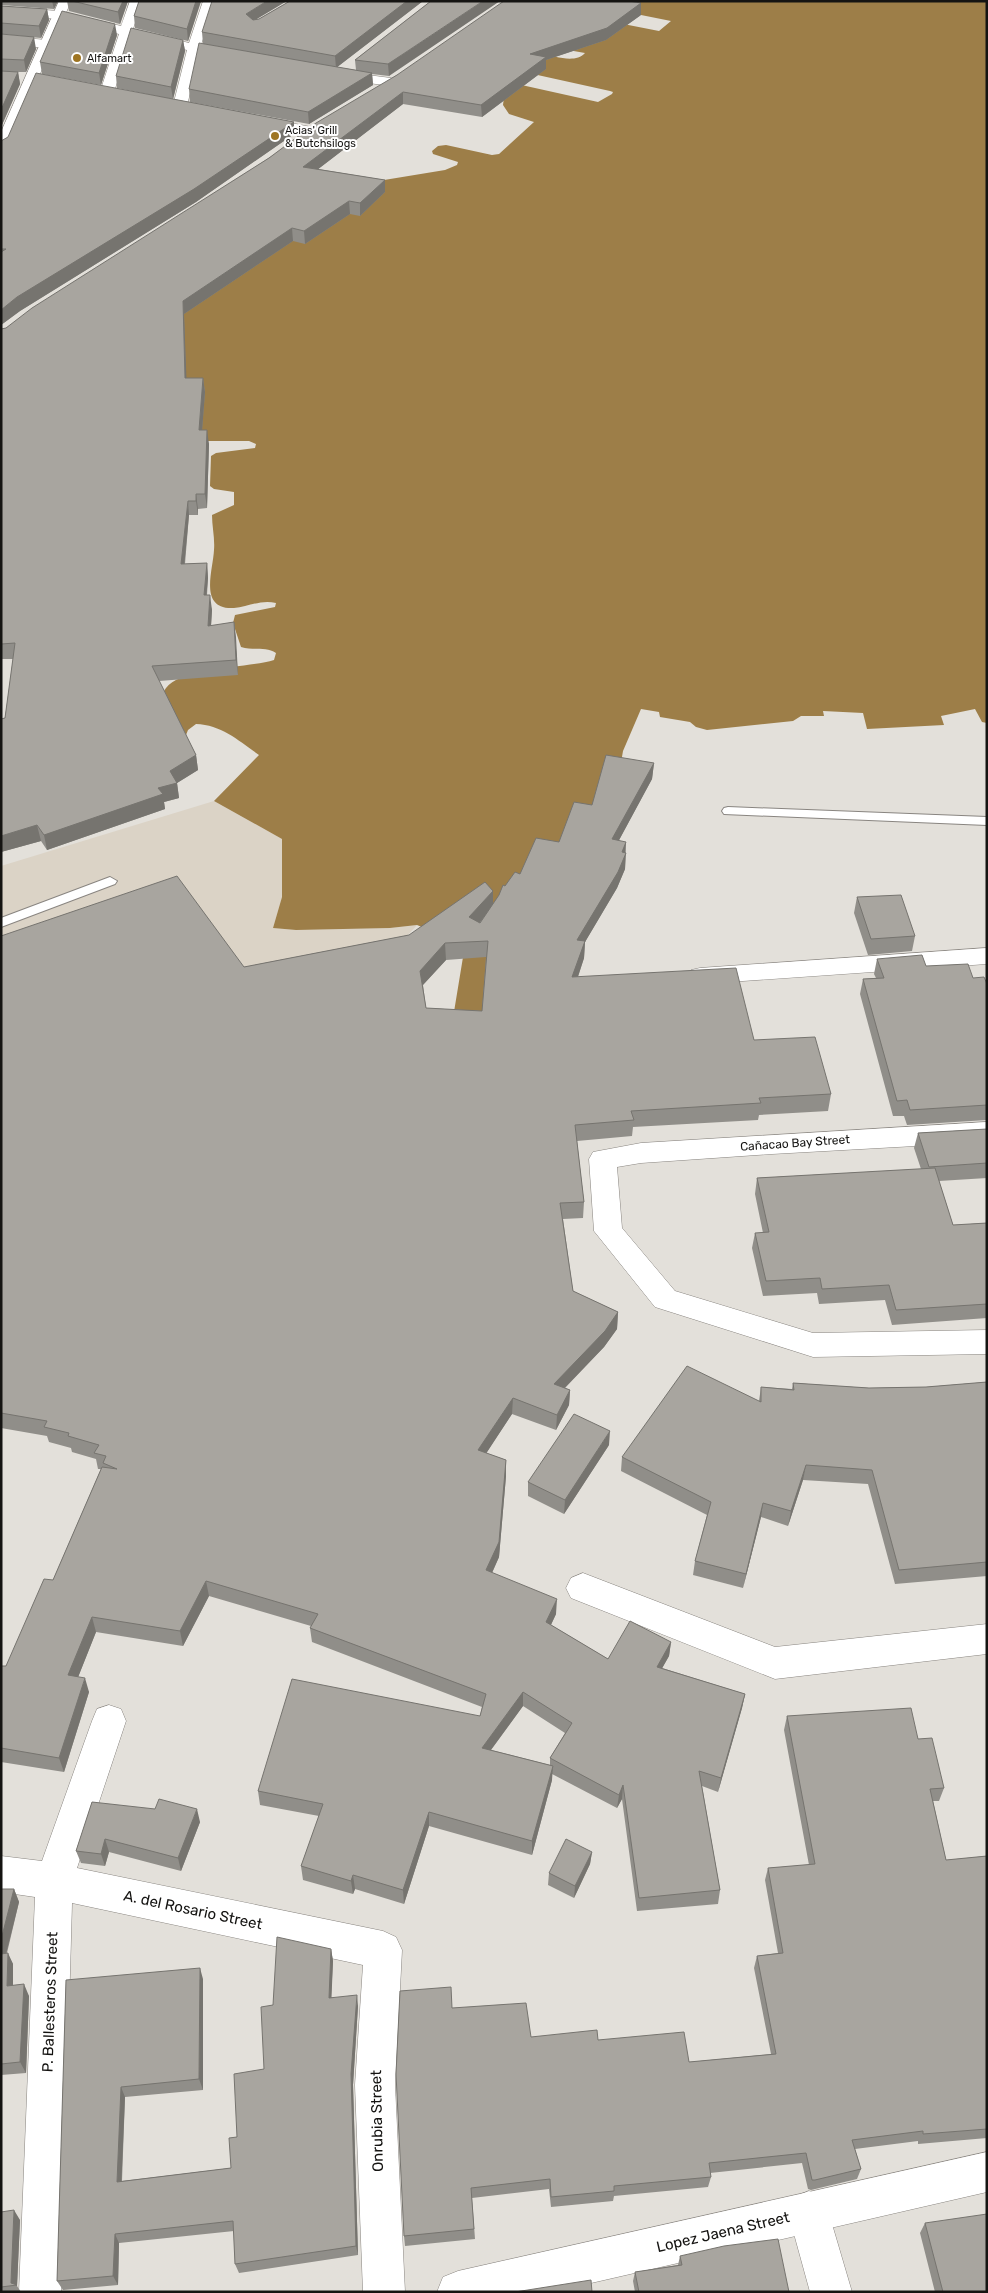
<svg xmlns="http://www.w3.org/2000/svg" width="988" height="2293" viewBox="0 0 988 2293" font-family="Rubik,sans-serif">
<rect width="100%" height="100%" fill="#e3e0da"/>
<path fill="#dbd3c6" d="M 214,801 L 282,839 L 282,897 L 273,928 L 296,930 L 390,928 L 417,925 L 390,955 L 1,1129 L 1,866 Z"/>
<path fill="#9d7e48" d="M 640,1 L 987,1 L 987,723 L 982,722 L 975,709 L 941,716 L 944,725 L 867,729 L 863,713 L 823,711 L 824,716 L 801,716 L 793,721 L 707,730 L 696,727 L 690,722 L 660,717 L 659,712 L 641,709 L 623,751 L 613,809 L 467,1080 L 452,1024 L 465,945 L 417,925 L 390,928 L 296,930 L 273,928 L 282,897 L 282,839 L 214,801 L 259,755 C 239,741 222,725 196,724 L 188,730 L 184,740 L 159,706 C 161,701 162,693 166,688 C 182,667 248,668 274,660 L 276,653 C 266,646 254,651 241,647 L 233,623 L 235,615 L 275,607 L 276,603 C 261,599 248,607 234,608 C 198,610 213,571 214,550 C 215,538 212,527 212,515 L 234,505 L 234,492 L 214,489 L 210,486 L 211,456 L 216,453 L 255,448 L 256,444 L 249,441 L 206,441 L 180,382 L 184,313 L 378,181 L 445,170 L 457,165 L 458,162 L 433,154 L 432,151 L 438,146 L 446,145 L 492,155 L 499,154 L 534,122 L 509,114 L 503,105 L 504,97 L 517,84 L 598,102 L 612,94 L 613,92 L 610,91 L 533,74 L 542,54 C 555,56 575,64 585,53 L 551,47 L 608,21 L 659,31 L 671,21 L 626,12 L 625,10 Z"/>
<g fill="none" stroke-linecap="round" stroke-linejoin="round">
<g stroke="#898580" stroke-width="2">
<path id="lane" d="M 728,807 L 987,817 L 987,825 L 724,814 L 722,811 L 724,808 Z
M 110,877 L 117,881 L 115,884 L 1,927 L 1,918 Z"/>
</g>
<g stroke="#898580" stroke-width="1">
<path id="street" d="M 130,1 L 142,1 L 133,29 L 189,43 L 203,1 L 215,1 L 201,45 L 240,53 L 242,56 L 235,60 L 199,53 L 187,106 L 180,110 L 173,106 L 187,50 L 131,37 L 114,92 L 107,96 L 100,92 L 119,34 L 59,19 L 1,15 L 1,7 L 59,11 L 121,26 Z
M 1,36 L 47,40 L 54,44 L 47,48 L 1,44 Z
M 336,71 L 391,78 L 398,82 L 391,86 L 331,78 L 329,75 Z
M 256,116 L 311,127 L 318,131 L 311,135 L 251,123 L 249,120 Z
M 987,948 L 987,964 L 700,984 L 691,982 L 687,976 L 691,970 L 700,968 Z
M 987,1122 L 987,1142 L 772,1154 L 641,1163 L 617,1167 L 622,1228 L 675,1291 L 813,1333 L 987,1330 L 987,1354 L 813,1357 L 655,1307 L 594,1231 L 589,1159 L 593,1152 L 641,1143 Z
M 583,1573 L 775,1647 L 987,1624 L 987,1654 L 775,1679 L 571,1598 L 566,1588 L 571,1578 Z
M 109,1705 L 121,1709 L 126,1721 L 77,1868 L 383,1931 L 396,1937 L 402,1950 L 395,2085 L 405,2292 L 363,2292 L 355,2085 L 363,1965 L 72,1903 L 61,2292 L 19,2292 L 35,1897 L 1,1892 L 1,1856 L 42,1861 L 92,1721 L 97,1709 Z
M 809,2191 L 824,2197 L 852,2292 L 810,2292 L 788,2212 L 794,2197 Z"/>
</g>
<g stroke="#898580" stroke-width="1">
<path id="secondary" d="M 59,1 L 71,1 L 8,149 L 1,153 L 1,132 Z
M 987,2152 L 987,2192 L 552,2292 L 437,2292 L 443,2277 L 458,2271 Z"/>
</g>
<use href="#lane" fill="#fff" fill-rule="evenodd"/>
<use href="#street" fill="#fff" fill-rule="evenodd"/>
<use href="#secondary" fill="#fff" fill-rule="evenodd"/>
</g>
<path fill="#908e89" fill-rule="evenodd" d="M 1,1 L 58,1 L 54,9 L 1,5 Z
M 67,1 L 128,1 L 120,24 L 69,11 Z
M 139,1 L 201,1 L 188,41 L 135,28 L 134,16 Z
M 290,1 L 423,1 L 337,67 L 356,70 L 355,60 L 431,1 L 389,76 L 372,74 L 373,85 L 309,124 L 190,102 L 189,89 L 249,52 L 203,44 L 202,32 L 259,19 Z
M 1,6 L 47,9 L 49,20 L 41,38 L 1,34 Z
M 641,15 L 606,40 L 546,60 L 546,69 L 482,117 L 403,104 L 318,169 L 385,180 L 385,192 L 360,216 L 350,214 L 305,244 L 293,241 L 184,314 L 186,378 L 203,378 L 205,392 L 202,430 L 209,444 L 207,508 L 198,509 L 198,515 L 189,515 L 185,564 L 207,563 L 208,578 L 207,595 L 212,610 L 211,626 L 234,622 L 238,675 L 159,681 L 196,755 L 198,770 L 177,783 L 179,798 L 164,802 L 165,809 L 47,850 L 41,841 L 1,852 L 1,719 L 5,718 L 13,659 L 1,659 L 1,329 L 6,328 L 397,75 Z
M 1,34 L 36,49 L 26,72 L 17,72 L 18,72 L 20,84 L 1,127 Z
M 117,35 L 101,85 L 42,74 L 40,62 Z
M 183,40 L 185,51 L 173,99 L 294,122 L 294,134 L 196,202 L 20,311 L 1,325 L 1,141 L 171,99 L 117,88 L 116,76 Z
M 654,763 L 652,779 L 619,840 L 625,853 L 626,853 L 625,869 L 617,888 L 585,942 L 584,958 L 578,977 L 754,1040 L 831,1094 L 828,1111 L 759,1115 L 758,1120 L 633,1127 L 632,1136 L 577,1141 L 584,1202 L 583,1218 L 563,1219 L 573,1291 L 618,1312 L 617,1329 L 604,1347 L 565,1388 L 570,1390 L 569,1405 L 556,1430 L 512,1414 L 486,1453 L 506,1460 L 506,1476 L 499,1557 L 492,1573 L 556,1614 L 551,1625 L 608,1659 L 671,1642 L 669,1656 L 662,1668 L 745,1694 L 742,1708 L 718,1792 L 702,1786 L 720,1890 L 718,1904 L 637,1911 L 622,1799 L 617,1808 L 552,1774 L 552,1780 L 532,1855 L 429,1826 L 404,1904 L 355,1889 L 353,1894 L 303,1880 L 301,1866 L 319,1816 L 260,1805 L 258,1791 L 480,1716 L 482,1707 L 312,1642 L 310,1628 L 311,1626 L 209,1596 L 183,1646 L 96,1632 L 78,1677 L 89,1692 L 64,1772 L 1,1762 L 1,1666 L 6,1666 L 53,1580 L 101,1469 L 98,1469 L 96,1459 L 72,1452 L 71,1448 L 49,1442 L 47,1436 L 1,1428 L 1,936 L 244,967 L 409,935 L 493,891 L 493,904 L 505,886 L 559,842 L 592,805 ZM 486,957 L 482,1011 L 426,1008 L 423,985 L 446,960 ZM 523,1706 L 565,1733 L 550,1758 L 550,1765 L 491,1750 Z
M 857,897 L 915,936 L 912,951 L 868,955 L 854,913 Z
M 877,959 L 926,966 L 973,978 L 987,984 L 987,1120 L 907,1125 L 904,1116 L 893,1116 L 860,994 L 863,979 L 876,978 L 874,974 Z
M 987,1129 L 987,1178 L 939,1181 L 953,1225 L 987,1223 L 987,1318 L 892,1325 L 885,1300 L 819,1304 L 817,1293 L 763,1296 L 752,1248 L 755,1233 L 763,1233 L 755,1194 L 757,1178 L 921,1169 L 914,1148 L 918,1133 Z
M 987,1382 L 987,1576 L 895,1584 L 868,1484 L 803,1480 L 788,1526 L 761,1517 L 743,1588 L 693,1575 L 695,1561 L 707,1515 L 621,1471 L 622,1457 L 759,1401 L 761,1387 L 792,1389 L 793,1383 L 869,1388 L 926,1387 Z
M 609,1445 L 564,1514 L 528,1496 L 528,1482 Z
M 787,1716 L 918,1739 L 944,1788 L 939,1801 L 933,1801 L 946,1860 L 987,1856 L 987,2138 L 918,2144 L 918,2141 L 855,2149 L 861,2169 L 857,2179 L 811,2190 L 808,2189 L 802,2163 L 710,2173 L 711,2177 L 708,2187 L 614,2196 L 613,2201 L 551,2207 L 549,2189 L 472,2198 L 475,2239 L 405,2246 L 404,2236 L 452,2008 L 531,2037 L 598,2040 L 689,2062 L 771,2054 L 754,1968 L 757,1956 L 778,1953 L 765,1880 L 768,1868 L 809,1865 L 784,1730 Z
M 92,1802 L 200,1822 L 181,1871 L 109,1852 L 105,1866 L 81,1863 L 76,1851 Z
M 592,1852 L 590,1864 L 574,1898 L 548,1885 L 549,1873 Z
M 1,1889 L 14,1889 L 19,1902 L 7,1953 L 13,1964 L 13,1985 L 29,1996 L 26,2073 L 1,2075 Z
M 331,1949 L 333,1961 L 331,1997 L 358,2006 L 353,2085 L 358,2255 L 239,2273 L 235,2264 L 234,2231 L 119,2243 L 118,2285 L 63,2290 L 57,2281 L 66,1980 L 203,1979 L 203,2090 L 125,2097 L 122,2181 L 231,2168 L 237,2137 L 264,2069 L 273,2005 Z
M 1,2212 L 20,2220 L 17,2286 L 21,2292 L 1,2292 Z
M 925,2223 L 987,2292 L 935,2292 L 920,2233 Z
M 680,2256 L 789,2292 L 635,2292 L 633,2281 L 635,2272 L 678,2265 Z"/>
<path fill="#76746f" d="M 52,1 L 58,1 L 54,9 Z
M 123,1 L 128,1 L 120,24 L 118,12 Z
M 196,1 L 201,1 L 188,41 L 187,29 Z
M 267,1 L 287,1 L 247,25 L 246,14 Z
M 407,1 L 423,1 L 336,68 L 335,56 Z
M 483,1 L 500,1 L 389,76 L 388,64 Z
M 641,3 L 641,15 L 606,40 L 546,60 L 546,69 L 482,117 L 481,105 L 530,54 Z
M 47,9 L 49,20 L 41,38 L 39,26 Z
M 115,24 L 117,35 L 101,85 L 99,73 Z
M 34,37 L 36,49 L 26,72 L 24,60 Z
M 183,40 L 185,51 L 173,99 L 171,87 Z
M 18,72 L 20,84 L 1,127 L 1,110 Z
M 372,73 L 373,85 L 309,124 L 308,112 Z
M 403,92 L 403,104 L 304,180 L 303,167 Z
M 294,122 L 294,134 L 196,202 L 20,311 L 1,325 L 1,310 L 17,297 Z
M 385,180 L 385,192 L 360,216 L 360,203 Z
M 349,201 L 350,214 L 305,244 L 304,231 Z
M 292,228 L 293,241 L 184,314 L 187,392 L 185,378 L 183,301 Z
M 203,378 L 205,392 L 201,445 L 199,430 Z
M 207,430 L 209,444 L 207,508 L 205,494 Z
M 196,494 L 198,509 L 198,515 L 196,501 Z
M 188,501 L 189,515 L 183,578 L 181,564 Z
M 207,563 L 208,578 L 205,610 L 204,595 Z
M 210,595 L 212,610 L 210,641 L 208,626 Z
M 234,622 L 236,637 L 238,675 L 236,660 Z
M 196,755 L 198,770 L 177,783 L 179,798 L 164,802 L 165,809 L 47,850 L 44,835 L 158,788 L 170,771 Z
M 654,763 L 652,779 L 611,855 L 612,839 Z
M 37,825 L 41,841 L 1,852 L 1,836 Z
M 626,842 L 625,869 L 617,888 L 585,942 L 584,958 L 572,994 L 572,977 L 577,940 Z
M 493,891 L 493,907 L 470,933 L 469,917 Z
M 445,943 L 446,960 L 421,987 L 420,971 Z
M 618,1312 L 617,1329 L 604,1347 L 553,1400 L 554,1384 Z
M 570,1390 L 569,1405 L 556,1430 L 557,1415 Z
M 513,1398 L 512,1414 L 478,1466 L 478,1450 Z
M 610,1431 L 609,1445 L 564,1514 L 565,1500 Z
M 506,1460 L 506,1476 L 499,1557 L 486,1586 L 486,1570 Z
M 806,1465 L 803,1480 L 788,1526 L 791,1511 Z
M 763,1503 L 761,1517 L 743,1588 L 746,1574 Z
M 206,1581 L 209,1596 L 183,1646 L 180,1631 Z
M 557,1599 L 556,1614 L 545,1637 L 546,1622 Z
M 92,1617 L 96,1632 L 73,1690 L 68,1675 Z
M 671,1642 L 669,1656 L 655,1681 L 657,1667 Z
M 85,1678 L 89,1692 L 64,1772 L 59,1758 Z
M 523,1692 L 523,1706 L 482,1762 L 482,1748 Z
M 745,1694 L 742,1708 L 718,1792 L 721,1778 Z
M 553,1766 L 552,1780 L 532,1855 L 532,1841 Z
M 623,1785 L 622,1799 L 617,1808 L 619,1795 Z
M 197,1809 L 200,1822 L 181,1871 L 178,1858 Z
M 429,1812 L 429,1826 L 404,1904 L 403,1890 Z
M 105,1839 L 109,1852 L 105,1866 L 101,1854 Z
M 592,1852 L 590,1864 L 574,1898 L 575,1886 Z
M 353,1875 L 355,1889 L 353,1894 L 351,1881 Z
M 14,1889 L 19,1902 L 3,1966 L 1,1961 L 1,1940 Z
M 331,1949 L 333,1961 L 331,2009 L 329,1998 Z
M 8,1953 L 13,1964 L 13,1997 L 7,1986 Z
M 200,1968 L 203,1979 L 203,2090 L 199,2079 Z
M 24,1984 L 29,1996 L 26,2073 L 20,2062 Z
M 357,1995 L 358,2006 L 353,2085 L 358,2255 L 356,2246 L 351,2074 Z
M 121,2087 L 125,2097 L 121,2191 L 117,2182 Z
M 14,2210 L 20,2220 L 17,2286 L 11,2283 Z
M 115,2234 L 119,2243 L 118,2285 L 113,2276 Z"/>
<path fill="#a8a59f" stroke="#76746f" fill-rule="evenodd" d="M 72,1 L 123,1 L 118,12 Z
M 139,1 L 196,1 L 187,29 L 134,16 Z
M 212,1 L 267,1 L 246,14 L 253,20 L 259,19 L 290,1 L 407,1 L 335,56 L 202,32 Z
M 431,1 L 483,1 L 388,64 L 355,60 Z
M 504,1 L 629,1 L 641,3 L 607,28 L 530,54 L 546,57 L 481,105 L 403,92 L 303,167 L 385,180 L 360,203 L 349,201 L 304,231 L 292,228 L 183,301 L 185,378 L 203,378 L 199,430 L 207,430 L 205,494 L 196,494 L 196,501 L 188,501 L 181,564 L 207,563 L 204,595 L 210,595 L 208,626 L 234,622 L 236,660 L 152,666 L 196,755 L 170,771 L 177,783 L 158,788 L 163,794 L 44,835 L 37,825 L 1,836 L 1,719 L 5,718 L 15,643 L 1,644 L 1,329 L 6,328 L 32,308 L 269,158 L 316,123 L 397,75 Z
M 1,6 L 47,9 L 39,26 L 1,23 Z
M 62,11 L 115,24 L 99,73 L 40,62 Z
M 131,28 L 183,40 L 171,87 L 116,76 Z
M 1,34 L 34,37 L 24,60 L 1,59 Z
M 199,43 L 372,73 L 308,112 L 189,89 Z
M 1,71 L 18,72 L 1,110 Z
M 36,73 L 294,122 L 194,189 L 17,297 L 1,310 L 1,252 L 6,249 L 1,249 L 1,141 L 8,137 Z
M 606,755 L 654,763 L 612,839 L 626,842 L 622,852 L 626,853 L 618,872 L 577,940 L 585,941 L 572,977 L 736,968 L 754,1040 L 815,1037 L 831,1094 L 759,1098 L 761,1103 L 631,1111 L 634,1120 L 575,1125 L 584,1202 L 560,1203 L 573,1291 L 618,1312 L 605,1331 L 554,1384 L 570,1390 L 557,1415 L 513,1398 L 478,1450 L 506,1460 L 499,1542 L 486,1570 L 557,1599 L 546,1622 L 608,1659 L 630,1621 L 671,1642 L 657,1667 L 745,1694 L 721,1778 L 699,1771 L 720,1890 L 639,1898 L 623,1785 L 619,1795 L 550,1758 L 572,1723 L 523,1692 L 482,1748 L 553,1766 L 532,1841 L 429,1812 L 403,1890 L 353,1875 L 351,1881 L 301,1866 L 323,1804 L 258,1791 L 292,1679 L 480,1716 L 486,1694 L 310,1628 L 318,1614 L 206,1581 L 180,1631 L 92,1617 L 68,1675 L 85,1678 L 59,1758 L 1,1748 L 1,1666 L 6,1666 L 44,1579 L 53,1580 L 102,1467 L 117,1469 L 103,1463 L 106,1456 L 94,1453 L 99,1445 L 68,1436 L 69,1433 L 44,1427 L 47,1421 L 1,1413 L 1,936 L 177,876 L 244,967 L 409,935 L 485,882 L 493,891 L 469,917 L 480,923 L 499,895 L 503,885 L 505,886 L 515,872 L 520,874 L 536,838 L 559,842 L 574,802 L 592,805 ZM 488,941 L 482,1011 L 426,1008 L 420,971 L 445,943 Z
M 901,895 L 915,936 L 871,939 L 857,897 Z
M 922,955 L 926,966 L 968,964 L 973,978 L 984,977 L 987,984 L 987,1105 L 910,1110 L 907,1100 L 897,1101 L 863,979 L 884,978 L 877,959 Z
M 987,1129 L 987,1163 L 929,1167 L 918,1133 Z
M 935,1168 L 953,1225 L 987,1223 L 987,1304 L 896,1310 L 889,1285 L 822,1289 L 820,1278 L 766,1281 L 755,1233 L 769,1232 L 757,1178 Z
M 687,1366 L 761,1402 L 761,1387 L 794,1390 L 793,1383 L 869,1388 L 926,1387 L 987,1382 L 987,1562 L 899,1570 L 872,1470 L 806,1465 L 791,1511 L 763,1503 L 746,1574 L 695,1561 L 711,1502 L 622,1457 Z
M 574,1414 L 610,1431 L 565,1500 L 528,1482 Z
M 911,1708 L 918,1739 L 932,1738 L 944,1788 L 930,1789 L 946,1860 L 987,1856 L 987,2129 L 923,2134 L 923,2131 L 852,2140 L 861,2169 L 815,2180 L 812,2180 L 806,2153 L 709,2163 L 711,2177 L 614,2186 L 614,2191 L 551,2197 L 550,2179 L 471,2188 L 474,2229 L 404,2236 L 396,2074 L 400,1991 L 451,1987 L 452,2008 L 526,2003 L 531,2037 L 597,2030 L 598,2040 L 684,2032 L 689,2062 L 776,2054 L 757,1956 L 783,1953 L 768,1868 L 815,1864 L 787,1716 Z
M 159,1799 L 197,1809 L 178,1858 L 105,1839 L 101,1854 L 76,1851 L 92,1802 L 155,1809 Z
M 566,1839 L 592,1852 L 575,1886 L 549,1873 Z
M 1,1889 L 14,1889 L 1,1940 Z
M 277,1937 L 331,1949 L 329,1998 L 357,1995 L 351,2074 L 356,2246 L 235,2264 L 233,2221 L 115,2234 L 113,2276 L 57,2281 L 66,1980 L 200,1968 L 199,2079 L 121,2087 L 117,2182 L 231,2168 L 229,2138 L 237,2137 L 234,2074 L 264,2069 L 261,2007 L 273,2005 Z
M 8,1953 L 7,1986 L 24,1984 L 20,2062 L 1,2064 L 1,1954 Z
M 14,2210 L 11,2283 L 17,2285 L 1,2287 L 1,2212 Z
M 987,2214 L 987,2292 L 943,2292 L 925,2223 Z
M 778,2239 L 789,2292 L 639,2292 L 635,2272 L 682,2265 L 680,2256 L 724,2246 Z
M 591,2280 L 592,2292 L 515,2292 Z"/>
<g fill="#9e7523" stroke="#fff" stroke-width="2">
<circle cx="77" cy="58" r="5"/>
<circle cx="275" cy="136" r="5"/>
</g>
<g text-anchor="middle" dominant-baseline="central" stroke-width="4" stroke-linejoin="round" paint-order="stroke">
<g font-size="11" fill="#151412" stroke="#fff" text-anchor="start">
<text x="87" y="58">Alfamart</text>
<text x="285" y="130">Acias' Grill<tspan x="285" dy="13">&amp; Butchsilogs</tspan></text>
</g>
<g font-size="12" fill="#151412" stroke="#fff">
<text transform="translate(795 1143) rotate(-4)">Cañacao Bay Street</text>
</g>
<g font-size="15" fill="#151412" stroke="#fff">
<text transform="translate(193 1910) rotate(12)">A. del Rosario Street</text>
<text transform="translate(50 2002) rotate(-88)">P. Ballesteros Street</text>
<text transform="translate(377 2121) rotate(-91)">Onrubia Street</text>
<text transform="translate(723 2232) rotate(-13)">Lopez Jaena Street</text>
</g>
</g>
<rect width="988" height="2293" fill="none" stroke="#151412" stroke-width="5"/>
</svg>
